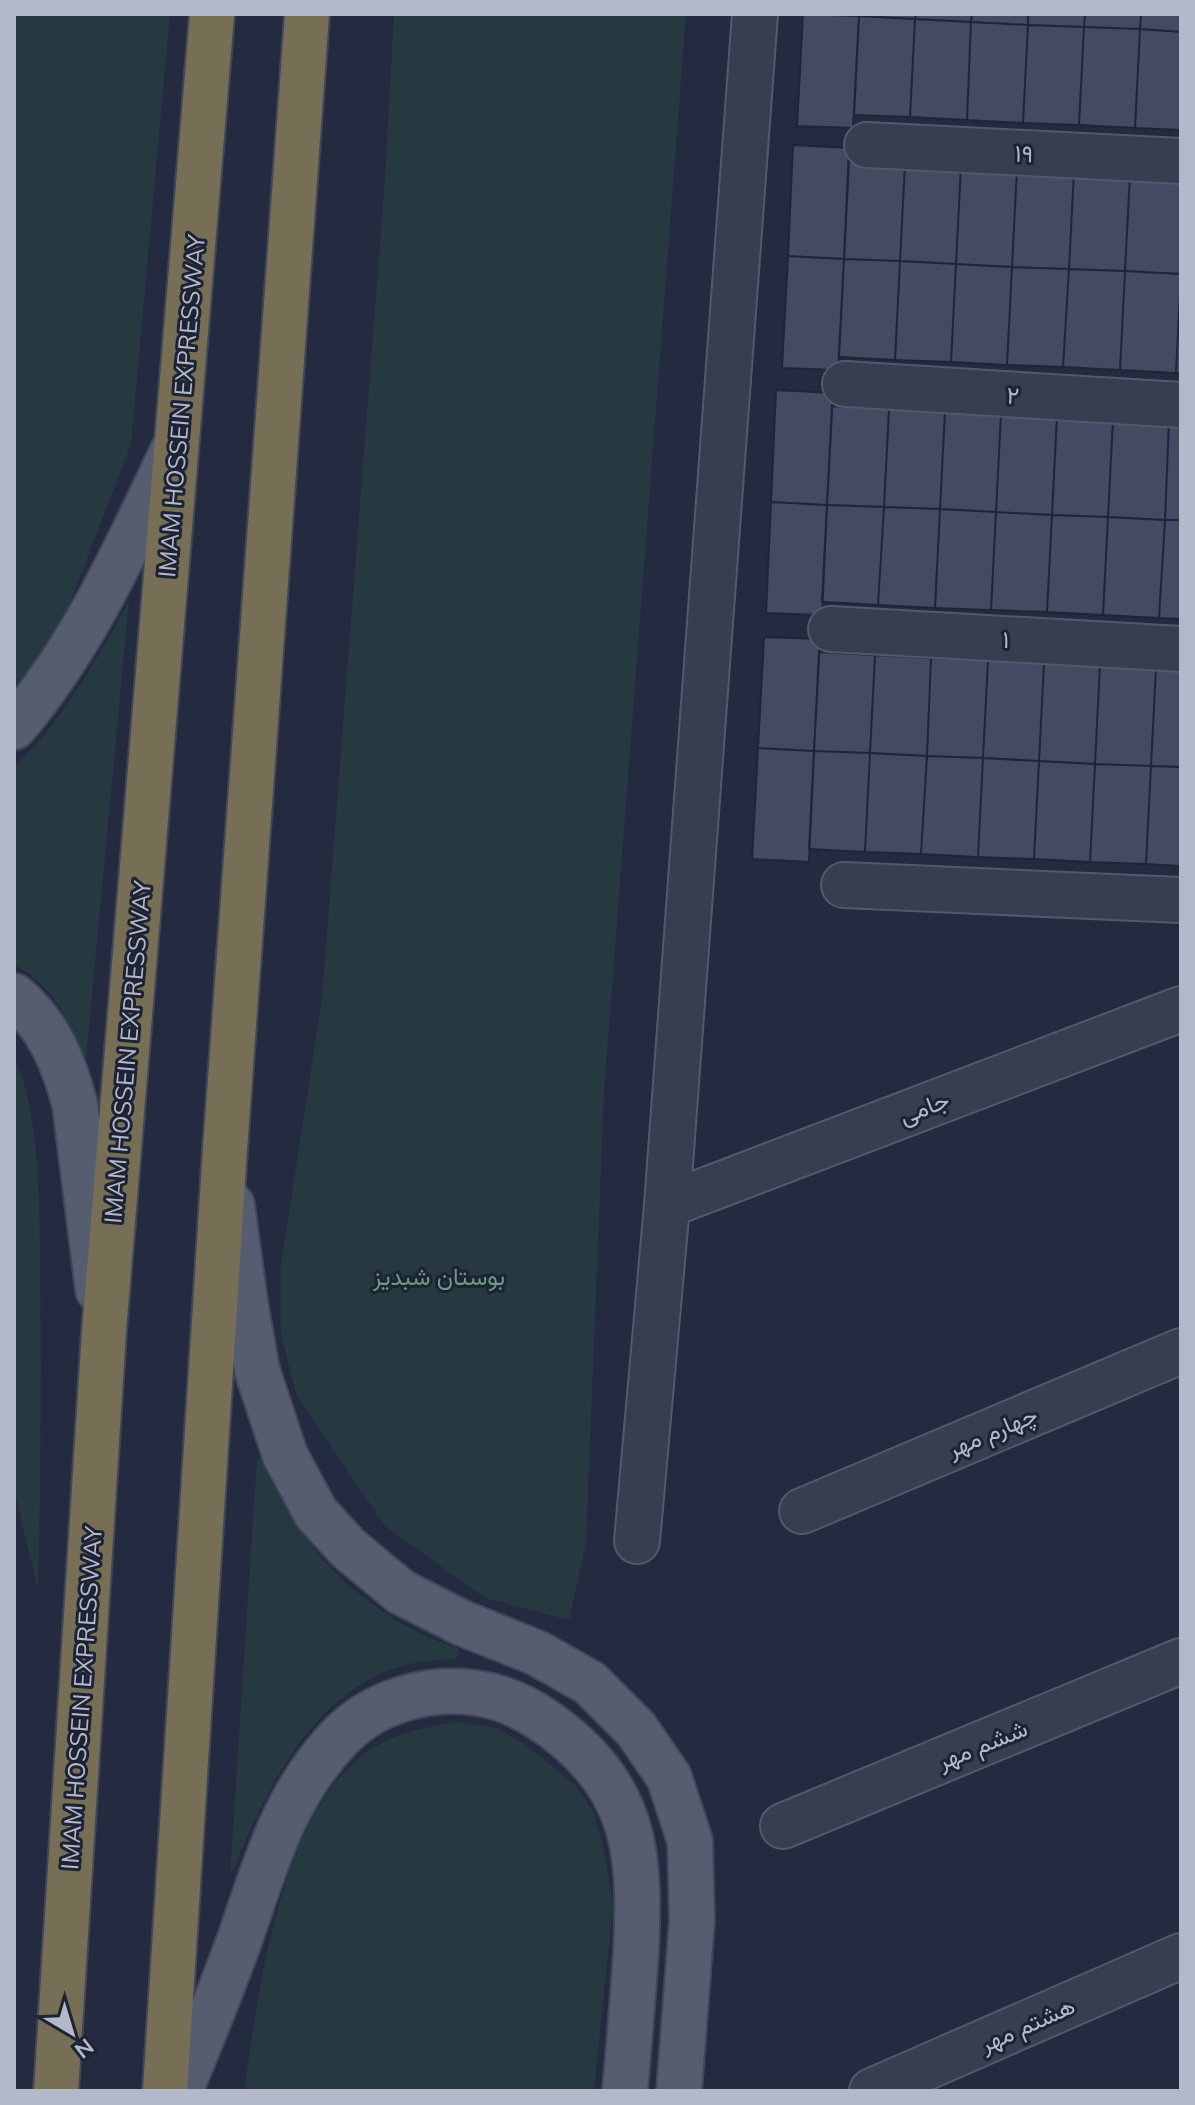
<svg xmlns="http://www.w3.org/2000/svg" width="1195" height="2105" viewBox="0 0 1195 2105" font-family="Mulish,Vazirmatn,sans-serif">
<rect width="100%" height="100%" fill="#242b40"/>
<path fill="#263941" d="M 14,14 L 170,14 L 131,444 L 55,642 L 14,689 Z
M 394,14 L 686,14 L 604,1092 L 586,1543 L 569,1620 L 485,1598 L 385,1526 L 296,1394 L 281,1334 L 281,1264 L 322,999 L 385,179 Z
M 129,601 L 86,1058 C 67,1021 53,983 14,965 L 14,767 C 64,719 96,661 129,601 Z
M 14,1055 C 42,1124 39,1204 40,1278 C 42,1382 40,1486 38,1590 L 14,1489 Z
M 257,1458 L 267,1461 C 280,1491 294,1520 313,1547 C 344,1589 408,1635 458,1648 L 460,1652 L 456,1659 C 436,1660 415,1661 395,1668 C 307,1699 264,1796 230,1876 Z
M 458,1722 L 497,1728 L 526,1745 L 576,1786 L 593,1812 L 604,1848 L 613,1905 L 594,2091 L 244,2091 C 259,1991 280,1809 371,1749 C 398,1732 427,1727 458,1722 Z"/>
<path fill="#434a62" stroke="#1f2537" stroke-width="2" d="M 803,14 L 859,14 L 859,16 Z
M 803,14 L 859,16 L 853,128 L 797,126 Z
M 859,14 L 916,14 L 915,19 L 859,16 Z
M 916,14 L 972,14 L 971,22 L 915,19 Z
M 972,14 L 1028,14 L 1028,25 L 971,22 Z
M 1028,14 L 1085,14 L 1084,27 L 1028,25 Z
M 1085,14 L 1141,14 L 1140,29 L 1084,27 Z
M 1141,14 L 1181,14 L 1181,32 L 1140,29 Z
M 859,16 L 915,19 L 910,117 L 854,115 Z
M 915,19 L 971,22 L 967,120 L 910,117 Z
M 971,22 L 1028,25 L 1023,123 L 967,120 Z
M 1028,25 L 1084,27 L 1079,125 L 1023,123 Z
M 1084,27 L 1140,29 L 1135,128 L 1079,125 Z
M 1140,29 L 1181,32 L 1181,130 L 1135,128 Z
M 793,145 L 849,148 L 844,259 L 788,256 Z
M 849,161 L 905,164 L 900,261 L 844,259 Z
M 905,164 L 961,166 L 956,264 L 900,261 Z
M 961,166 L 1017,168 L 1012,267 L 956,264 Z
M 1017,168 L 1074,171 L 1069,269 L 1012,267 Z
M 1074,171 L 1130,174 L 1125,271 L 1069,269 Z
M 1130,174 L 1181,176 L 1181,274 L 1125,271 Z
M 788,256 L 844,259 L 838,370 L 782,368 Z
M 844,259 L 900,261 L 895,360 L 839,357 Z
M 900,261 L 956,264 L 951,362 L 895,360 Z
M 956,264 L 1012,267 L 1007,365 L 951,362 Z
M 1012,267 L 1069,269 L 1063,367 L 1007,365 Z
M 1069,269 L 1125,271 L 1120,370 L 1063,367 Z
M 1125,271 L 1181,274 L 1176,373 L 1120,370 Z
M 1181,275 L 1181,373 L 1176,373 Z
M 776,390 L 833,393 L 827,505 L 771,502 Z
M 832,406 L 889,409 L 884,507 L 827,505 Z
M 889,409 L 945,411 L 940,509 L 884,507 Z
M 945,411 L 1001,414 L 996,512 L 940,509 Z
M 1001,414 L 1057,416 L 1052,515 L 996,512 Z
M 1057,416 L 1113,419 L 1108,517 L 1052,515 Z
M 1113,419 L 1169,421 L 1165,520 L 1108,517 Z
M 1169,421 L 1181,422 L 1181,520 L 1165,520 Z
M 771,502 L 827,505 L 822,615 L 766,613 Z
M 827,505 L 884,507 L 878,605 L 822,602 Z
M 884,507 L 940,509 L 935,608 L 878,605 Z
M 940,509 L 996,512 L 991,610 L 935,608 Z
M 996,512 L 1052,515 L 1047,612 L 991,610 Z
M 1052,515 L 1108,517 L 1103,615 L 1047,612 Z
M 1108,517 L 1165,520 L 1159,618 L 1103,615 Z
M 1165,520 L 1181,520 L 1181,619 L 1159,618 Z
M 764,637 L 820,639 L 814,751 L 758,748 Z
M 819,652 L 875,655 L 870,753 L 814,751 Z
M 875,655 L 931,658 L 927,756 L 870,753 Z
M 931,658 L 988,660 L 983,758 L 927,756 Z
M 988,660 L 1044,663 L 1039,761 L 983,758 Z
M 1044,663 L 1100,665 L 1095,764 L 1039,761 Z
M 1100,665 L 1156,668 L 1151,766 L 1095,764 Z
M 1156,668 L 1181,669 L 1181,767 L 1151,766 Z
M 758,748 L 814,751 L 809,862 L 752,859 Z
M 814,751 L 870,753 L 865,852 L 809,849 Z
M 870,753 L 927,756 L 921,854 L 865,852 Z
M 927,756 L 983,758 L 978,857 L 921,854 Z
M 983,758 L 1039,761 L 1034,859 L 978,857 Z
M 1039,761 L 1095,764 L 1090,862 L 1034,859 Z
M 1095,764 L 1151,766 L 1146,864 L 1090,862 Z
M 1151,766 L 1181,767 L 1181,866 L 1146,864 Z"/>
<g fill="none" stroke-linecap="round" stroke-linejoin="round">
<g stroke="#53596a" stroke-width="48">
<path id="street" d="M 867,145 L 1181,161
M 845,384 L 1181,405
M 831,629 L 1181,649
M 844,885 L 1181,900
M 667,1205 L 1181,1009
M 802,1511 L 1181,1351
M 637,1541 L 667,1205 L 755,14
M 783,1826 L 1181,1661
M 872,2091 L 1181,1956"/>
</g>
<g stroke="#414759" stroke-width="48">
<path id="primary" d="M 14,727 C 85,644 130,541 176,444
M 14,996 C 49,1025 64,1063 75,1105 L 98,1290
M 232,1205 L 245,1302 L 257,1370 L 285,1455 L 316,1513 L 348,1548 L 401,1592 L 462,1623 L 537,1653 L 590,1683 L 636,1729 L 669,1777 L 690,1841 L 692,1920 L 679,2091
M 180,2091 C 200,2042 220,1994 238,1944 C 265,1868 281,1800 338,1739 C 372,1702 426,1686 476,1693 C 509,1697 541,1716 567,1738 C 639,1798 640,1865 636,1952 C 633,1998 629,2045 625,2091"/>
</g>
<g stroke="#404657" stroke-width="48">
<path id="highway" d="M 56,2091 L 104,1331 L 212,14
M 165,2091 L 225,1149 L 307,14"/>
</g>
<use href="#street" stroke="#383e50" stroke-width="44"/>
<use href="#primary" stroke="#565d70" stroke-width="44"/>
<use href="#highway" stroke="#766e55" stroke-width="44"/>
</g>
<g text-anchor="middle" dominant-baseline="central" stroke-width="6" stroke-linejoin="round" paint-order="stroke">
<g font-size="24" fill="#b4b9ca" stroke="#1d2335">
<text transform="translate(1024 153) rotate(3)">۱۹</text>
<text transform="translate(1013 395) rotate(4)">۲</text>
<text transform="translate(181 406) rotate(-85)">IMAM HOSSEIN EXPRESSWAY</text>
<text transform="translate(1006 639) rotate(3)">۱</text>
<text transform="translate(127 1052) rotate(-85)">IMAM HOSSEIN EXPRESSWAY</text>
<text transform="translate(924 1107) rotate(-21)">جامی</text>
<text transform="translate(992 1431) rotate(-23)">چهارم مهر</text>
<text transform="translate(81 1698) rotate(-86)">IMAM HOSSEIN EXPRESSWAY</text>
<text transform="translate(982 1744) rotate(-22)">ششم مهر</text>
<text transform="translate(1027 2024) rotate(-24)">هشتم مهر</text>
</g>
<g font-size="24" fill="#6b9c7e" stroke="#1d2335">
<text x="439" y="1276">بوستان شبدیز</text>
</g>
</g>
<rect width="1195" height="2105" fill="none" stroke="#b4b9ca" stroke-width="32"/>
<g transform="translate(72 2033) rotate(142)" stroke="#1d2335" stroke-width="6" paint-order="stroke">
<path d="M0-6L14 30L0 20L-14 30Z" fill="#b4b9ca"/>
<text y="-12" font-size="22" font-weight="bold" text-anchor="middle" fill="#b4b9ca">N</text>
</g>
</svg>
